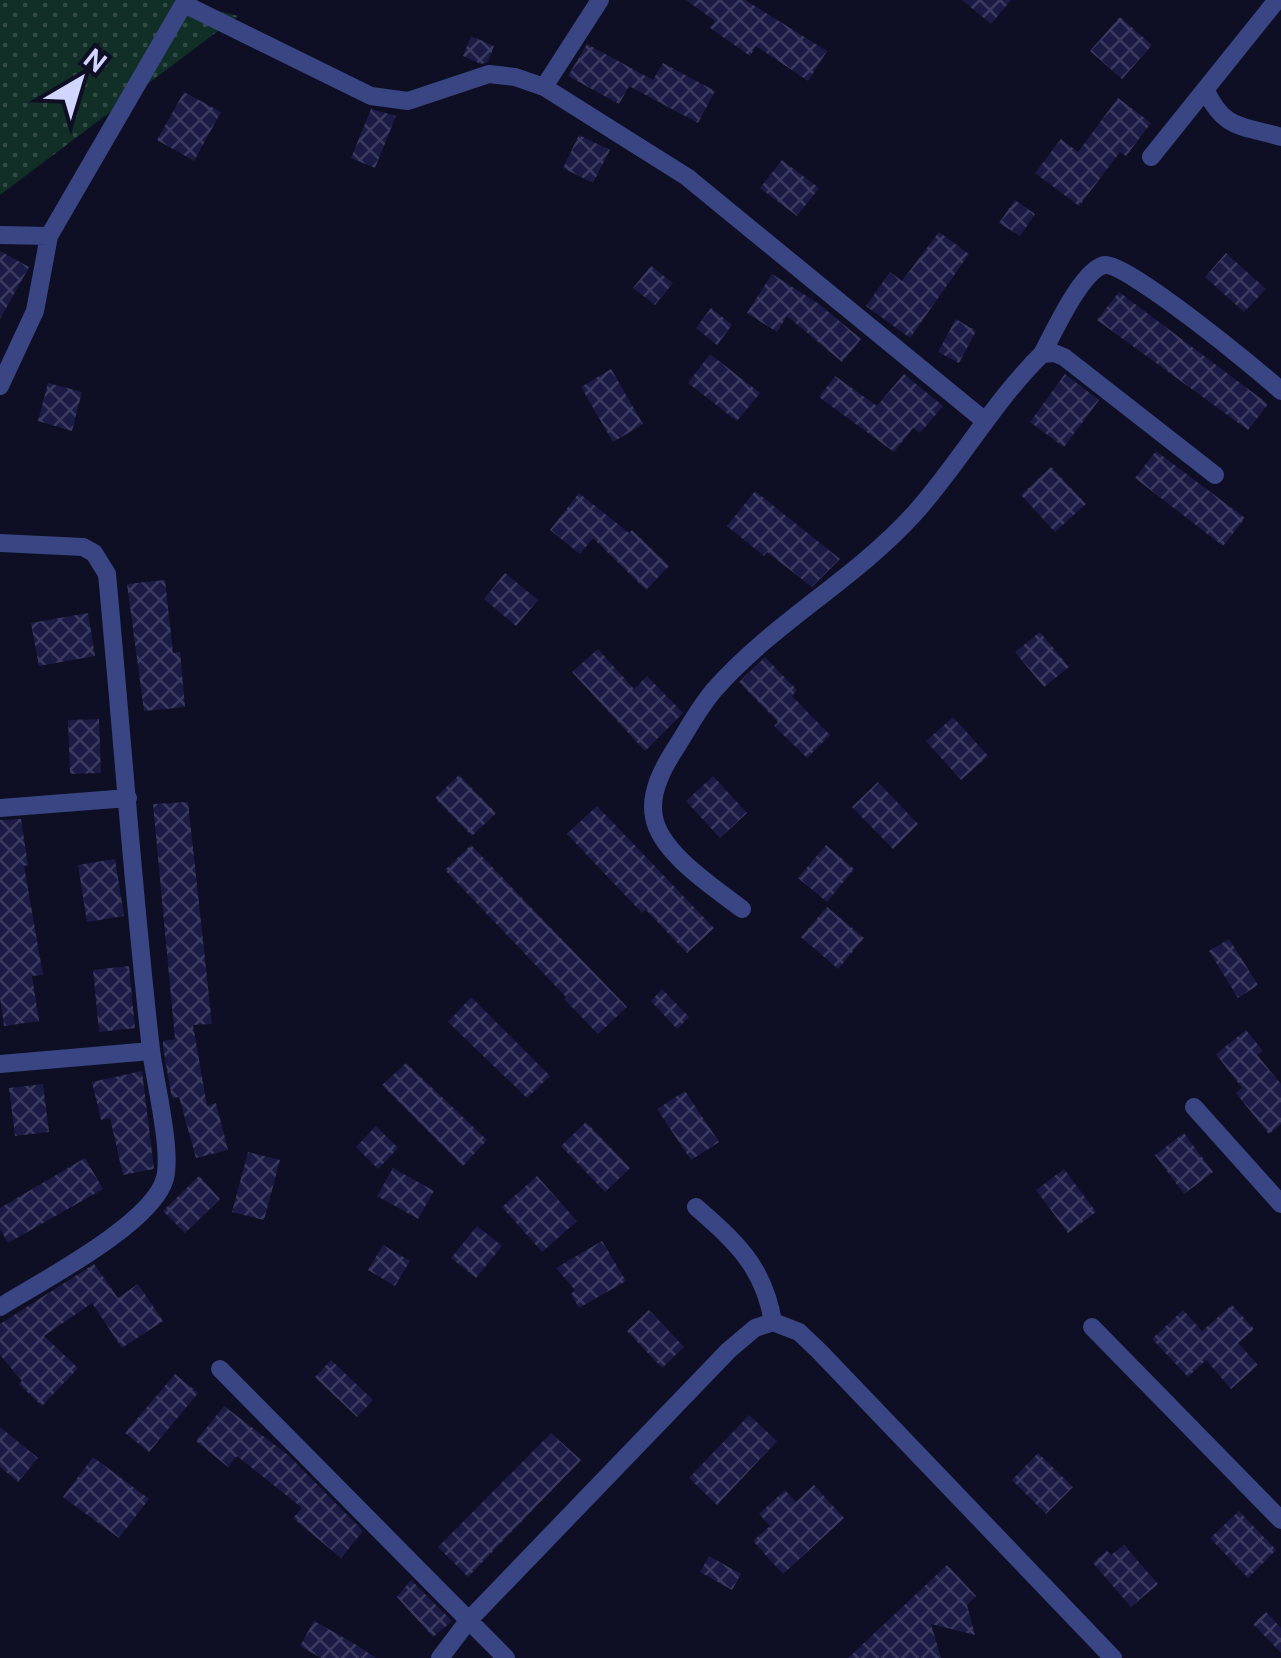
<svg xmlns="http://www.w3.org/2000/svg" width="1281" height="1658" viewBox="0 0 1281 1658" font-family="Cabin,sans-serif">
<defs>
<pattern id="grass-dots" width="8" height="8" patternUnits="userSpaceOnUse" patternTransform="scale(2.5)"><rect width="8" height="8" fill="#112e27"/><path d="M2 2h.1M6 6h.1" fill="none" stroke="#334b47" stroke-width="1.8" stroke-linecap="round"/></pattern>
<pattern id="building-cross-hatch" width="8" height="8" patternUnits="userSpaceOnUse" patternTransform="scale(2.5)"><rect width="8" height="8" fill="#1b1b45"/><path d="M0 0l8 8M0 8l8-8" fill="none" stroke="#3b3b61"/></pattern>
</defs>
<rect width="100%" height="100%" fill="#0e0f24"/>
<path fill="url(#grass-dots)" d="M 0,0 L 174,0 L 238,16 L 0,195 Z"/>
<path fill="url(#building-cross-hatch)" d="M 686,0 L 745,0 L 827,51 L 808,81 L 756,46 L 750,56 L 710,28 L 715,21 Z
M 962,0 L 1011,0 L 991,24 Z
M 1120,17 L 1152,45 L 1122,79 L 1090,51 Z
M 471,36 L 494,46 L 488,62 L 481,64 L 463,56 Z
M 587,44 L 653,80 L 663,63 L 715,91 L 698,123 L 629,86 L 619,104 L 568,76 Z
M 184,92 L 221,112 L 194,161 L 157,140 Z
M 1118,98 L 1151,123 L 1126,156 L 1120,152 L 1079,206 L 1035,173 L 1061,139 L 1078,152 Z
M 371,109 L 396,116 L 375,168 L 351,158 Z
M 579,135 L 610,150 L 593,183 L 563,168 Z
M 782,160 L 819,188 L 797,216 L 760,188 Z
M 1015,200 L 1035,214 L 1020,236 L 999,223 Z
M 939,232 L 969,254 L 910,338 L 866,306 L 890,272 L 902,281 Z
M 0,251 L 29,267 L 0,319 Z
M 1226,253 L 1266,289 L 1244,312 L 1205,277 Z
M 651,266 L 673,283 L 655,305 L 633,288 Z
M 772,274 L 819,304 L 861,339 L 842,362 L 787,316 L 777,332 L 747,313 Z
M 1119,292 L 1268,404 L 1248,430 L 1097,320 Z
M 711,308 L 732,325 L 717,345 L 696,328 Z
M 956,319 L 976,331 L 959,363 L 938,352 Z
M 710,354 L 760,393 L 737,421 L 688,383 Z
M 611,369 L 643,424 L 613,442 L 581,387 Z
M 904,374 L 943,406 L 920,433 L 913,428 L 894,452 L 819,397 L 835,376 L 877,406 Z
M 1065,374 L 1099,400 L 1064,447 L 1030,422 Z
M 48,383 L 82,392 L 72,431 L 38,421 Z
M 1156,451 L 1245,518 L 1223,546 L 1135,478 Z
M 1051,467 L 1086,504 L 1055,532 L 1021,495 Z
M 755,491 L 840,559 L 812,587 L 767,552 L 764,556 L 727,526 Z
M 579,493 L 629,533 L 632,530 L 669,566 L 646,590 L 593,538 L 580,554 L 550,530 Z
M 505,573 L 538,600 L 516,626 L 484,599 Z
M 165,580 L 173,653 L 180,652 L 185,707 L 144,711 L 127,584 Z
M 88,613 L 95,656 L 39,666 L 31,623 Z
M 1040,632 L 1069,667 L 1044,687 L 1015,652 Z
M 598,649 L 634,689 L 647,676 L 683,713 L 645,751 L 572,672 Z
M 765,657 L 797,690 L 792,696 L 830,735 L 807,758 L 774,726 L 778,722 L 739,682 Z
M 953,717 L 988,756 L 961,780 L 926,741 Z
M 99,719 L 101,773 L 70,774 L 68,720 Z
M 459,775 L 496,813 L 472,836 L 435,798 Z
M 713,776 L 747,813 L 720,838 L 686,801 Z
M 878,782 L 918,824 L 893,849 L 852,807 Z
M 188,802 L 212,1024 L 193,1025 L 207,1106 L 216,1103 L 228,1150 L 196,1158 L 179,1097 L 172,1098 L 163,1048 L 163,1041 L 175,1039 L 153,804 Z
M 597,806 L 714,928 L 687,953 L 646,910 L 642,913 L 567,834 Z
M 21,819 L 28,865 L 24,866 L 43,975 L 32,976 L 39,1021 L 4,1026 L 0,998 L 0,820 Z
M 471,845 L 627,1007 L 598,1034 L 564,999 L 566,997 L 445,870 Z
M 826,845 L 854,869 L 827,902 L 798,878 Z
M 115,859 L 124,916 L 87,922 L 78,865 Z
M 827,907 L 864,938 L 838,969 L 801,937 Z
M 1229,939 L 1258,985 L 1238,998 L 1209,951 Z
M 129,966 L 135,1028 L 99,1032 L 93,970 Z
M 662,989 L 689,1017 L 677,1029 L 651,1001 Z
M 471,997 L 550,1076 L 527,1098 L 448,1022 Z
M 1246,1030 L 1263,1051 L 1257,1055 L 1281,1084 L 1281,1124 L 1269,1134 L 1236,1093 L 1242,1088 L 1216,1054 Z
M 406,1063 L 487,1140 L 463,1166 L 382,1085 Z
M 142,1071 L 154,1169 L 123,1175 L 110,1118 L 101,1120 L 92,1082 Z
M 43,1084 L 49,1132 L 15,1136 L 9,1088 Z
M 685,1091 L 719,1142 L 691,1160 L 657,1109 Z
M 586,1122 L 630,1168 L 605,1192 L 561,1146 Z
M 376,1126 L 398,1148 L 378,1169 L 356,1147 Z
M 1184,1133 L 1213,1172 L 1184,1194 L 1155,1155 Z
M 248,1152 L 280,1160 L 264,1220 L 232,1212 Z
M 85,1158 L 103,1189 L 8,1243 L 0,1229 L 0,1208 Z
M 393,1168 L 434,1191 L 418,1219 L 377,1196 Z
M 1064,1169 L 1096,1212 L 1068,1233 L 1036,1190 Z
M 199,1176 L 220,1199 L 185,1233 L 163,1211 Z
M 537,1176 L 577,1221 L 542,1252 L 502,1207 Z
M 477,1226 L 502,1246 L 476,1278 L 451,1258 Z
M 602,1241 L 626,1281 L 579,1308 L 571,1294 L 575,1290 L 556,1268 Z
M 383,1245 L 410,1261 L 395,1286 L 368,1270 Z
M 94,1264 L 118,1298 L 138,1284 L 163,1321 L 122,1348 L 92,1303 L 44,1336 L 78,1368 L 42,1406 L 19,1384 L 22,1381 L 0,1355 L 0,1324 Z
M 1232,1305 L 1254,1329 L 1238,1343 L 1258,1365 L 1231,1389 L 1206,1360 L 1188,1377 L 1152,1339 L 1183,1310 L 1202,1331 Z
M 649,1310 L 684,1347 L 662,1368 L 627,1331 Z
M 331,1360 L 373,1400 L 357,1417 L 315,1377 Z
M 175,1374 L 198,1393 L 149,1452 L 125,1433 Z
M 224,1406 L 288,1455 L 363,1531 L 341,1558 L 293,1518 L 302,1508 L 237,1456 L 228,1467 L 196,1441 Z
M 749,1415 L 777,1441 L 717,1505 L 689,1478 Z
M 0,1427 L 38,1458 L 18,1482 L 0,1467 Z
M 551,1433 L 581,1460 L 468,1577 L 438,1547 Z
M 1038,1453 L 1073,1487 L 1046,1514 L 1012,1480 Z
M 93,1457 L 149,1499 L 119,1538 L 63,1497 Z
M 814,1485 L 844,1518 L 783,1574 L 753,1541 L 770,1526 L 759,1514 L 785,1490 L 796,1502 Z
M 1239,1511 L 1276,1550 L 1248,1578 L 1210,1538 Z
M 1124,1545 L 1158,1584 L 1131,1607 L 1093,1563 L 1107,1551 L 1111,1555 Z
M 709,1556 L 741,1574 L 732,1590 L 700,1572 Z
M 947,1565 L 976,1596 L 967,1605 L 975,1635 L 931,1624 L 941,1658 L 848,1658 Z
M 411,1580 L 452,1621 L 433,1637 L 397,1597 Z
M 1266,1612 L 1281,1628 L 1281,1653 L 1253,1624 Z
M 314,1621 L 355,1644 L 376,1658 L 321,1658 L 300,1646 Z"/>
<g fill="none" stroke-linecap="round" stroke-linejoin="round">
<path stroke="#3a4583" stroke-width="18" d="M 184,4 L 371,96 L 408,101 L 489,74 L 515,77 L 544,87 L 687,177 L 985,421
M 544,87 L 600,0
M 1206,91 C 1225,131 1243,125 1281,137
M 1151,157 L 1277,0
M 0,235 L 49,236 L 35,311 L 0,386
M 49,236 L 186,0
M 1042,354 C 1053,334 1081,271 1104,265 C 1124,260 1260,371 1281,391
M 0,543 L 83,547 L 94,553 L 107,574 C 122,733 133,892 151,1050 C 155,1082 172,1150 165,1178 C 154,1223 40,1282 0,1307
M 0,808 L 128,798
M 742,909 C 715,888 660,853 654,817 C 649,792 664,766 677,746 C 689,727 700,706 715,689 C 773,623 854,580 914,514 C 960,463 993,402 1042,354 L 1054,353 L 1064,357 L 1215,475
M 0,1064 L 151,1051
M 1194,1107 L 1281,1204
M 696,1207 C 736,1242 764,1267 773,1322
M 1092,1327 L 1281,1520
M 220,1369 L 506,1658
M 440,1658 L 468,1621 L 729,1350 L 755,1328 L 773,1322 L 799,1332 L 819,1351 L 1113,1658"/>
</g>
<g transform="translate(80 80) rotate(38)" stroke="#0e0f24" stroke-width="8" paint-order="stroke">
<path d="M0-8L18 38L0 25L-18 38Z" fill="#d2d5ff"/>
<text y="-15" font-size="28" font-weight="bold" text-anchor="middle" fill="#d2d5ff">N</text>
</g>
</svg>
